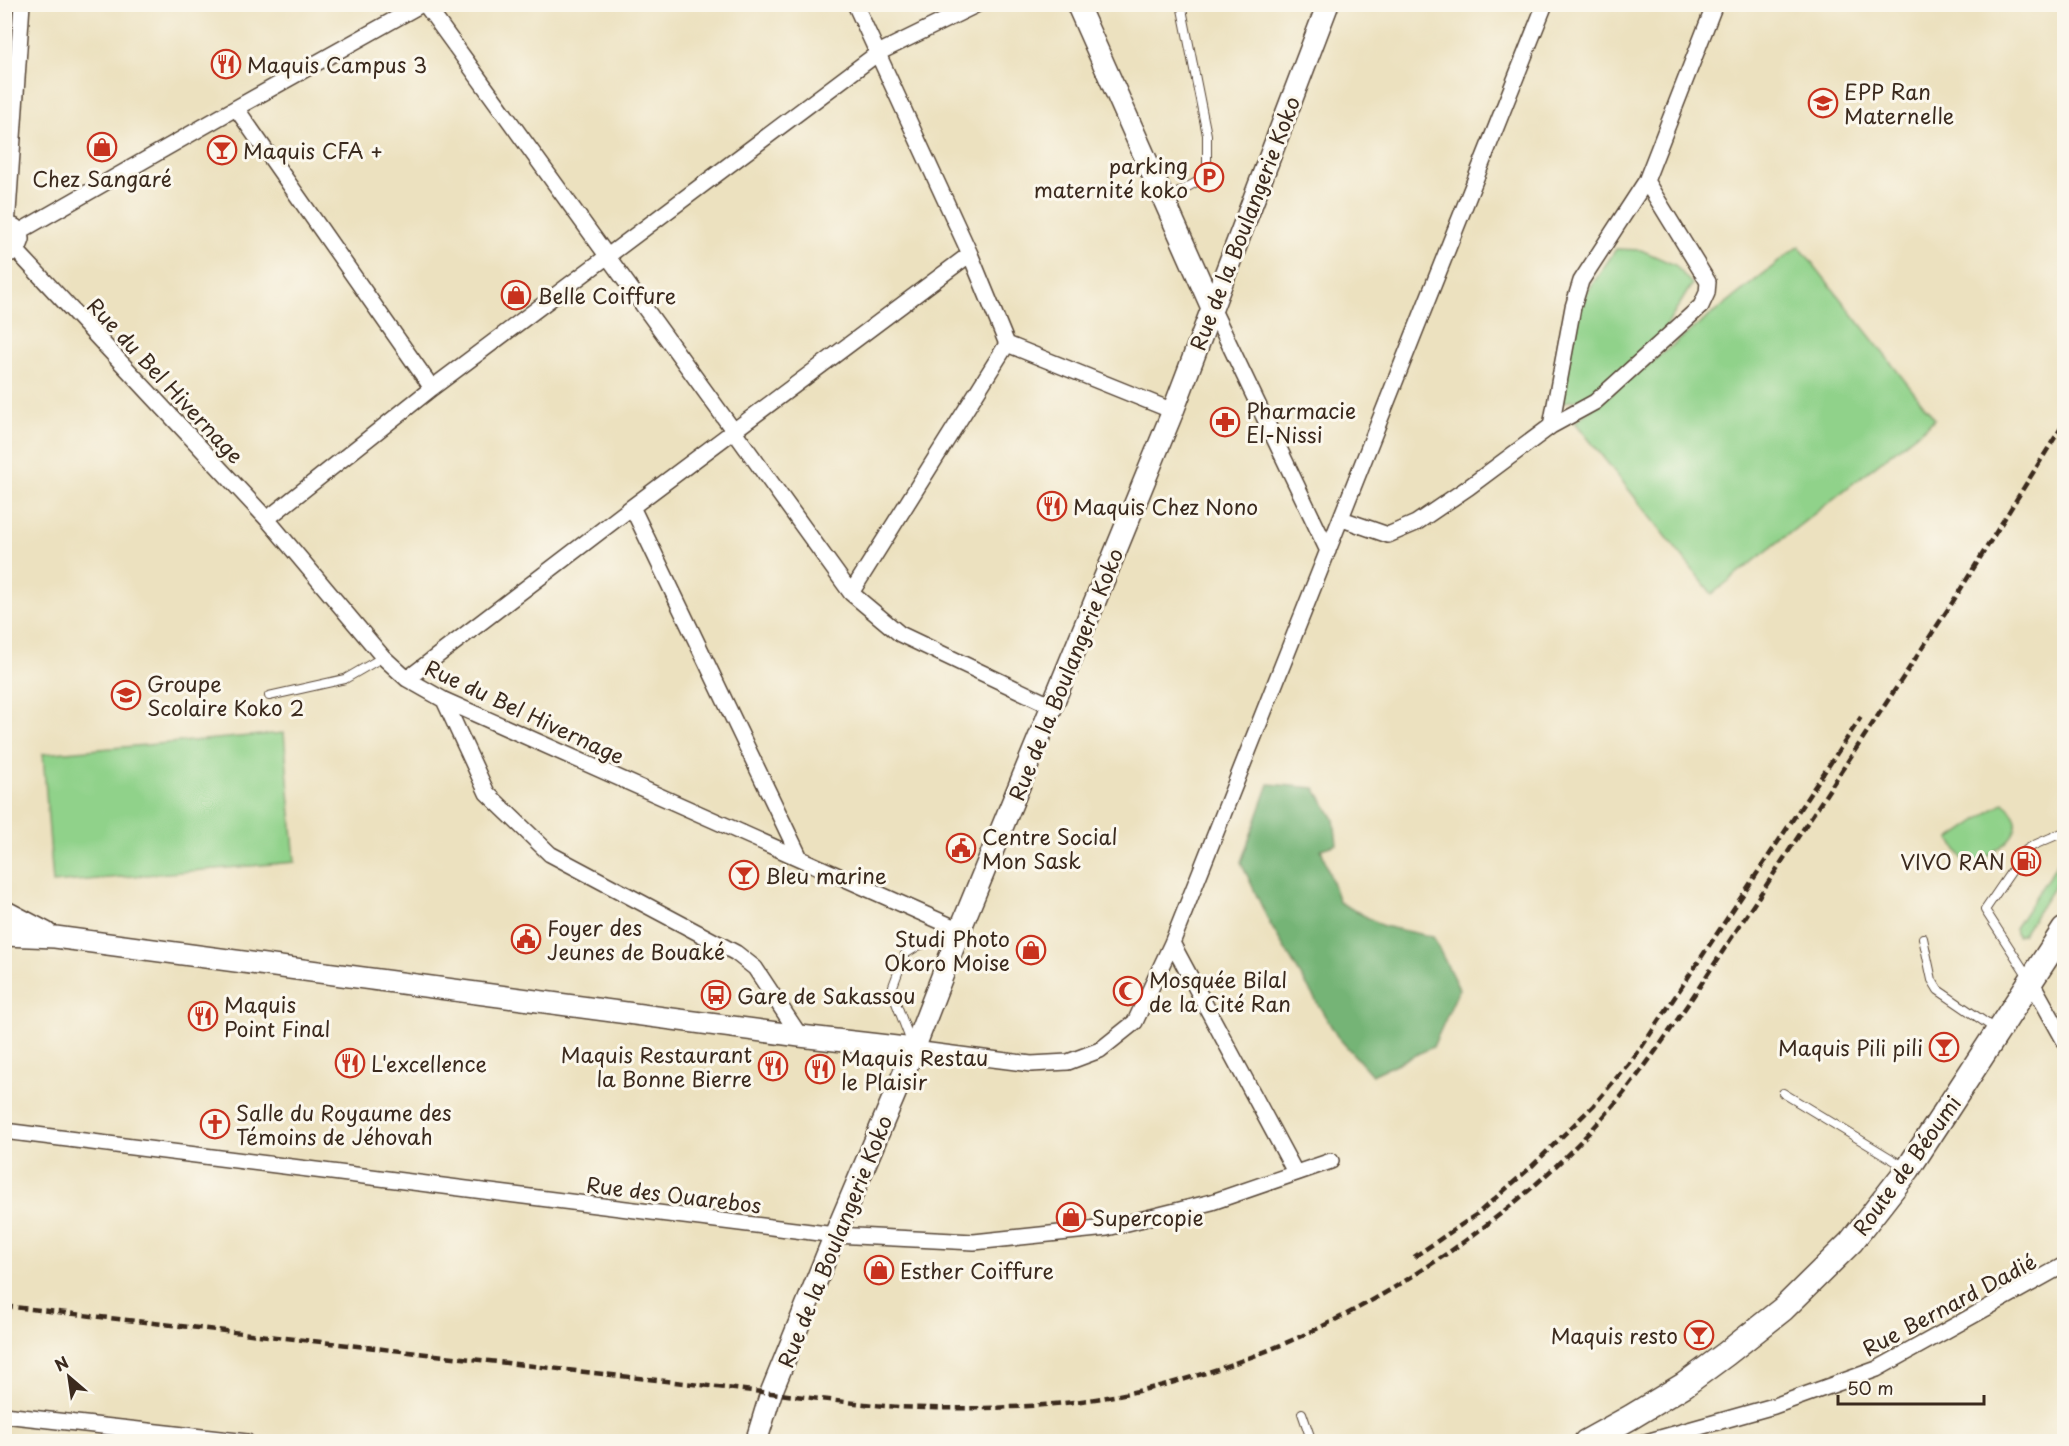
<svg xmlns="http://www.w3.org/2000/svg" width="2069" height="1446" viewBox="0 0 2069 1446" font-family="'Playpen Sans',sans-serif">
<rect width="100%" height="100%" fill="#fbf7ec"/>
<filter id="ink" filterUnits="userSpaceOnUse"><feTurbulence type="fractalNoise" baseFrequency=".0167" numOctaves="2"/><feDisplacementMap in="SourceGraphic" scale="12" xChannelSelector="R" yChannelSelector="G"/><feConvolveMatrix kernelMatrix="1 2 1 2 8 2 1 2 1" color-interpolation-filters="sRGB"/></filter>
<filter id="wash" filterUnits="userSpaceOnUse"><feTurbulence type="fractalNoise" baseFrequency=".008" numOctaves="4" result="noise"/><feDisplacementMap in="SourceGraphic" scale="24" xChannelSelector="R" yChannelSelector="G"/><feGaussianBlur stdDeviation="1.35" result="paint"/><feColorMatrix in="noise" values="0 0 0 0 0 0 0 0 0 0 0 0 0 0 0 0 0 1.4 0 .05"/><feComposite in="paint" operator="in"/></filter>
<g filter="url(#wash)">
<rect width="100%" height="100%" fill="#ece1bf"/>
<path fill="#90d28a" stroke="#667e54" stroke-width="1.5" d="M 1799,246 L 1935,419 L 1712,594 L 1575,422 Z
M 1616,249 L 1641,250 L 1675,265 L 1692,284 L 1655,345 L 1593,398 L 1556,403 L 1581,301 Z
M 284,733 L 295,862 L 53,883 L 43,754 Z
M 2004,802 C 2008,807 2013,813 2015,818 C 2024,839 1983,858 1968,867 L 1950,839 Z
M 2064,853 L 2064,871 L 2023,934 L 2017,936 L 2015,928 Z"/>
<path fill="#74b476" stroke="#586f4a" stroke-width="1.5" d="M 1269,784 L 1315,788 L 1334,819 L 1337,844 L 1321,849 L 1339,902 L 1383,926 L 1433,937 L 1459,989 L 1433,1047 L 1372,1075 L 1337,1036 L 1270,924 L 1241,862 Z"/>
</g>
<g filter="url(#ink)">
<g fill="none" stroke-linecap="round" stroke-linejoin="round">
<g stroke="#564536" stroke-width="10">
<path id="lane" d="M 1165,200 L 1200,180 L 1207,171 L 1207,135 L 1181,4
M 269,696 L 345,679 L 383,657
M 1923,938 L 1932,980 L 1938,990 L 1995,1029
M 2029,978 L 1985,910 L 2026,850 L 2034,845 L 2064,832
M 911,1042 L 895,1000 L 893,986 L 905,954 L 918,946 L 956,932
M 1783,1093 L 1905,1167
M 1302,1413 L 1312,1442"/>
</g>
<g stroke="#564536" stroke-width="18">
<path id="street" d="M 425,4 L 851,593 L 900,634 L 1052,706
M 855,4 L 970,254 L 1007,344 L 1173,411
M 236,108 L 432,388
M 7,227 L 22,4
M 17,233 L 236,108 L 422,4
M 15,249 L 267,519 L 383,657 L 407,679 L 444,700 L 960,930
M 1212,308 L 1328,551
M 1551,426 L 1573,307 L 1581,281 L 1646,181
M 632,507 L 800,858
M 267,519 L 432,388 L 878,53 L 978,4
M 1342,519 L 1388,535 L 1416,523 L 1469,487 L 1551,426 L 1595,402 L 1701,306 L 1707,293 L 1708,282 L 1646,181 L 1715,4
M 851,593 L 1007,344
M 407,679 L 632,507 L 970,254
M 444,700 L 487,793 L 550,854 L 736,953 L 755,968 L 800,1036
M 1172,943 L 1295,1172
M 2031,981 L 2064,1040
M 914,1049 L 1031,1064 L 1068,1062 L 1100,1050 L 1135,1022 L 1172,943 L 1545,4
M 4,1131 L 835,1235 L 974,1242 L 1107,1228 L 1212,1202 L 1331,1161
M 4,1415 L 247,1442
M 1646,1442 L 1774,1406 L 1877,1369 L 2064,1265"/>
</g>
<g stroke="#564536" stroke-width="24">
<path id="secondary" d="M 1077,4 L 1212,308
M 4,227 L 13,229 L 19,239 L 15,249 L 4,252
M 4,911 L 46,933
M 4,935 L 55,937 L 800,1036 L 914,1049
M 756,1442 L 771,1393 L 835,1235 L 914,1049 L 960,930 L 1173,411 L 1328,4"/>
</g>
<g stroke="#564536" stroke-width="27">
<path id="primary" d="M 1586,1442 L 1631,1417 L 1684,1385 L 1726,1354 L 1783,1309 L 1851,1242 L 1908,1169 L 2064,930"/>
</g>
<use href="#lane" stroke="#fff" stroke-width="8"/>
<use href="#street" stroke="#fff" stroke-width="15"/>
<use href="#secondary" stroke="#fff" stroke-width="21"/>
<use href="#primary" stroke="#fff" stroke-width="24"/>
<path stroke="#3b2a1e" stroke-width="4.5" stroke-dasharray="9 4.5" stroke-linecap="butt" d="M 1414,1257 L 1477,1214 L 1530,1168 L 1593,1106 L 1639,1051 L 1861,717
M 4,1306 L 771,1393 C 813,1398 856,1404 899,1407 C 947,1409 995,1409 1043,1405 C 1250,1390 1470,1268 1606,1114 C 1638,1078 1665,1038 1692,998 L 1952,603 L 2064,423"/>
</g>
</g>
<defs>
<g id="restaurant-ring" transform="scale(1.5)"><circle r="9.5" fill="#fbf7ec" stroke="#c8321e" stroke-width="1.5"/><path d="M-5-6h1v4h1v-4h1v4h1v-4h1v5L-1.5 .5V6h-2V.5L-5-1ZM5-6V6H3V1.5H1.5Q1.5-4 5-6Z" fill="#c8321e"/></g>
<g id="school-ring" transform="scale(1.5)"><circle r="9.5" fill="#fbf7ec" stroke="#c8321e" stroke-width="1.5"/><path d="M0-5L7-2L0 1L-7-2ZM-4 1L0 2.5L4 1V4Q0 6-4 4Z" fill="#c8321e"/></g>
<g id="shop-ring" transform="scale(1.5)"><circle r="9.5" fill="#fbf7ec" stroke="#c8321e" stroke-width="1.5"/><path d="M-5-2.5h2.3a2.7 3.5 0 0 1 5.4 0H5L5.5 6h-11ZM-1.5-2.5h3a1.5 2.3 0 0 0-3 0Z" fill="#c8321e"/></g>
<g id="bar-ring" transform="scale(1.5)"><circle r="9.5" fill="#fbf7ec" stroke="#c8321e" stroke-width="1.5"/><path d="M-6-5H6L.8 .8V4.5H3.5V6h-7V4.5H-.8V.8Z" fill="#c8321e"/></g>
<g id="parking-ring" transform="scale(1.5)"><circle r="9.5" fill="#fbf7ec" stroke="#c8321e" stroke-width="1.5"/><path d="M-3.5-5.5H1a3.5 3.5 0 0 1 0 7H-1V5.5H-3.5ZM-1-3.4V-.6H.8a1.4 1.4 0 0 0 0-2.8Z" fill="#c8321e"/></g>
<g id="pharmacy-ring" transform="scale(1.5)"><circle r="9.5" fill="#fbf7ec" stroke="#c8321e" stroke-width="1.5"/><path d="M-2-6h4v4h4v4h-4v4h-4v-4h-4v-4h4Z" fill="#c8321e"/></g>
<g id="civic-ring" transform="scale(1.5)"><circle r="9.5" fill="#fbf7ec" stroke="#c8321e" stroke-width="1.5"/><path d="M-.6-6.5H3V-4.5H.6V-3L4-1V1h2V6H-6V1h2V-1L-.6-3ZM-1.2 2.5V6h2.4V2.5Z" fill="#c8321e"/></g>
<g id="fuel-ring" transform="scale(1.5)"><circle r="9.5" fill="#fbf7ec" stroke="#c8321e" stroke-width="1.5"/><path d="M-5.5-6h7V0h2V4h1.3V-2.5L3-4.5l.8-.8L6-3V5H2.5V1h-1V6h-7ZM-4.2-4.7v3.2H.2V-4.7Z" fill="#c8321e"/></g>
<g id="mosque-ring" transform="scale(1.5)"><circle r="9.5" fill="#fbf7ec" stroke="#c8321e" stroke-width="1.5"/><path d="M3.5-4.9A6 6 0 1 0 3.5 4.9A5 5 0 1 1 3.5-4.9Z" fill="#c8321e"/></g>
<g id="bus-ring" transform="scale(1.5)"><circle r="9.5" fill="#fbf7ec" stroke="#c8321e" stroke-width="1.5"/><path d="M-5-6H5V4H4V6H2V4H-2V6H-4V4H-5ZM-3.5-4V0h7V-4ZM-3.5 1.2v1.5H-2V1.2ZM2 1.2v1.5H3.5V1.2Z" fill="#c8321e"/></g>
<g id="church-ring" transform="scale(1.5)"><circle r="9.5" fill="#fbf7ec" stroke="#c8321e" stroke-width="1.5"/><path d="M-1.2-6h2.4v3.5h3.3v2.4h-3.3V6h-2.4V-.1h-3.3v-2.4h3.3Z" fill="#c8321e"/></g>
</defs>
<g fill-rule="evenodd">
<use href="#restaurant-ring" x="226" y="64"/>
<use href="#school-ring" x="1823" y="103"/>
<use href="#shop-ring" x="102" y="147"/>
<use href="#bar-ring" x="222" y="150"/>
<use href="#parking-ring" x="1209" y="177"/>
<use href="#shop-ring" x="516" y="295"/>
<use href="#pharmacy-ring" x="1225" y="422"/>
<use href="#restaurant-ring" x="1052" y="506"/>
<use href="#school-ring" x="126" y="695"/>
<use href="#civic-ring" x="961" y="848"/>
<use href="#fuel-ring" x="2026" y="861"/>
<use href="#bar-ring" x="744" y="875"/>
<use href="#civic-ring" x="526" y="939"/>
<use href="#shop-ring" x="1031" y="950"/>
<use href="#mosque-ring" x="1128" y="991"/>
<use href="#bus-ring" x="716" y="995"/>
<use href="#restaurant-ring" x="203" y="1016"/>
<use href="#bar-ring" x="1944" y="1047"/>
<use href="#restaurant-ring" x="350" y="1063"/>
<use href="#restaurant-ring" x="773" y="1066"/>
<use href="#restaurant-ring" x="820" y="1069"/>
<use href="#church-ring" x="215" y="1124"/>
<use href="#shop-ring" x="1071" y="1217"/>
<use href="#shop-ring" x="879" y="1270"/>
<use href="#bar-ring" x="1699" y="1335"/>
</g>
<g text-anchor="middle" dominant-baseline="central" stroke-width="6" stroke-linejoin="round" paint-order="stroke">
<g font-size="21" fill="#3b2a1e" stroke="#fbf7ec" text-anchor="start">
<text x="247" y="64">Maquis Campus 3</text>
<text x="1844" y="91">EPP Ran<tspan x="1844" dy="24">Maternelle</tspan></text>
<text x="243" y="150">Maquis CFA +</text>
<text x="1188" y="165" text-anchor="end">parking<tspan x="1188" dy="24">maternité koko</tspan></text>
<text x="102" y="178" text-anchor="middle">Chez Sangaré</text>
<text x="537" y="295">Belle Coiffure</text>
<text x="1246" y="410">Pharmacie<tspan x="1246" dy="24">El-Nissi</tspan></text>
<text x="1073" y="506">Maquis Chez Nono</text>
<text x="147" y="683">Groupe<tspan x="147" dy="24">Scolaire Koko 2</tspan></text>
<text x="982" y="836">Centre Social<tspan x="982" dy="24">Mon Sask</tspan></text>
<text x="2005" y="861" text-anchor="end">VIVO RAN</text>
<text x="765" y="875">Bleu marine</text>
<text x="547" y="927">Foyer des<tspan x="547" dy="24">Jeunes de Bouaké</tspan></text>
<text x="1010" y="938" text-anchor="end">Studi Photo<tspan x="1010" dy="24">Okoro Moise</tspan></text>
<text x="1149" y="979">Mosquée Bilal<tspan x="1149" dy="24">de la Cité Ran</tspan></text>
<text x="737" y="995">Gare de Sakassou</text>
<text x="224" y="1004">Maquis<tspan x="224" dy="24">Point Final</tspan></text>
<text x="1923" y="1047" text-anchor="end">Maquis Pili pili</text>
<text x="752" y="1054" text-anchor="end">Maquis Restaurant<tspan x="752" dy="24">la Bonne Bierre</tspan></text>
<text x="841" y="1057">Maquis Restau<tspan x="841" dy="24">le Plaisir</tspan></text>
<text x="371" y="1063">L'excellence</text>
<text x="236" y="1112">Salle du Royaume des<tspan x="236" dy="24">Témoins de Jéhovah</tspan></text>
<text x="1092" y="1217">Supercopie</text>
<text x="900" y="1270">Esther Coiffure</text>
<text x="1678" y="1335" text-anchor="end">Maquis resto</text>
</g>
<g font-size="21" fill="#3b2a1e" stroke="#fbf7ec">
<text transform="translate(1244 223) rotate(-69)">Rue de la Boulangerie Koko</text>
<text transform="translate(166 380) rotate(47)">Rue du Bel Hivernage</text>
<text transform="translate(1065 674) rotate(-68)">Rue de la Boulangerie Koko</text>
<text transform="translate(525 711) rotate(25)">Rue du Bel Hivernage</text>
<text transform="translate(1906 1165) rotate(-54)">Route de Béoumi</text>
<text transform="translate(674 1194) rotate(7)">Rue des Ouarebos</text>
<text transform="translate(834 1241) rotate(-68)">Rue de la Boulangerie Koko</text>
<text transform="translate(1949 1304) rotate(-28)">Rue Bernard Dadié</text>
</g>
</g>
<rect width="2069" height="1446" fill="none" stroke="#fbf7ec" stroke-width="24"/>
<g transform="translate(69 1377) rotate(331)" stroke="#fbf7ec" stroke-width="4.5" paint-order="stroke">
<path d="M0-4.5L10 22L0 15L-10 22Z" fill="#3b2a1e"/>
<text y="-9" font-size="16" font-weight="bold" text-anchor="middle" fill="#3b2a1e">N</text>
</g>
<path d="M1838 1395v9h146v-9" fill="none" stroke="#3b2a1e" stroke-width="3"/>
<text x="1847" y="1395" font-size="18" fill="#3b2a1e" stroke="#fbf7ec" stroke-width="4.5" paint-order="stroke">50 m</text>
</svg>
